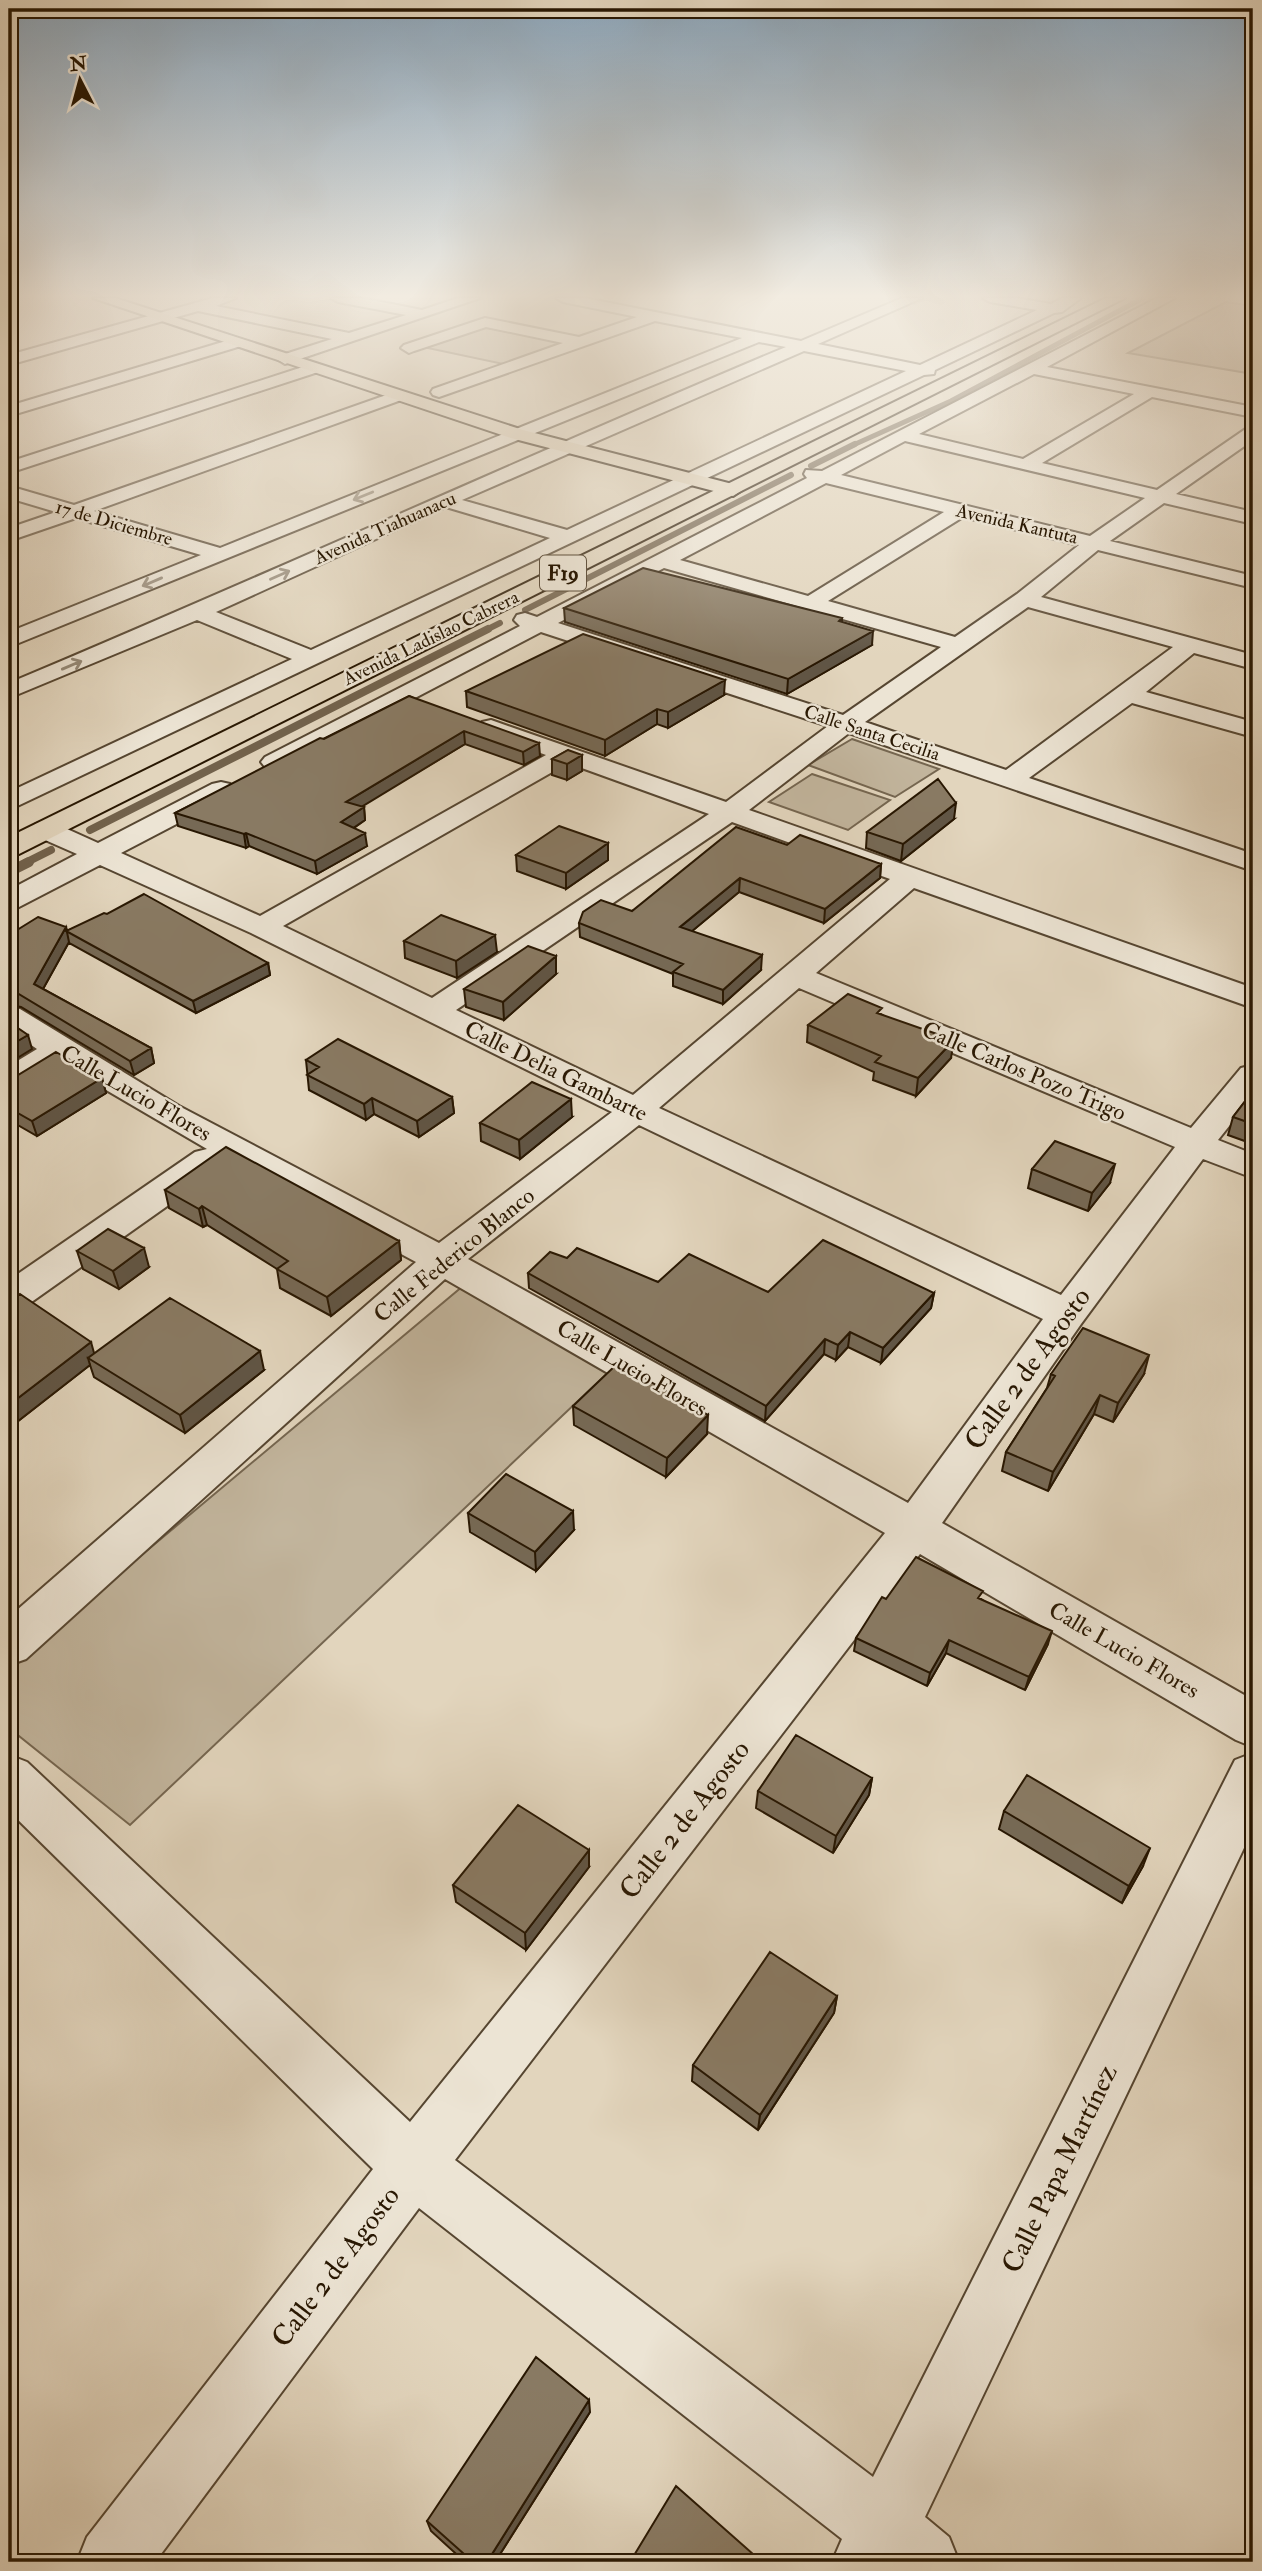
<svg xmlns="http://www.w3.org/2000/svg" width="1262" height="2571" viewBox="0 0 1262 2571" font-family="'IM FELL Double Pica',serif">
<rect width="100%" height="100%" fill="#e2d5bd"/>
<filter id="stains"><feTurbulence type="fractalNoise" baseFrequency=".00286" numOctaves="4"/><feColorMatrix values="0 0 0 0 .2 0 0 0 0 .09 0 0 0 0 .02 0 0 0 .5 -.17"/></filter>
<radialGradient id="worn" r=".72"><stop offset=".6" stop-color="#630" stop-opacity="0"/><stop offset="1" stop-color="#630" stop-opacity=".3"/></radialGradient>
<path fill="#c2b59d" stroke="#756650" stroke-width="2" d="M 1226,302 L 1253,306 L 1253,374 L 1128,353 Z
M 481,325 L 568,343 L 508,365 L 423,347 Z
M 852,739 L 939,769 L 895,797 L 808,765 Z
M 812,774 L 890,800 L 848,830 L 769,802 Z
M 463,1286 L 617,1364 L 130,1825 L 9,1728 L 9,1666 Z"/>
<g fill="none" stroke-linecap="round" stroke-linejoin="round">
<path stroke="#72624c" stroke-width="5" d="M 851,446 L 951,401 L 1143,298"/>
<path stroke="#72624c" stroke-width="6" d="M 811,466 L 855,444
M 525,610 L 791,475
M 484,631 L 500,623"/>
<path stroke="#72624c" stroke-width="8" d="M 90,830 L 488,629
M 25,863 L 51,850"/>
<path stroke="#72624c" stroke-width="10" d="M 9,872 L 29,862"/>
<g stroke="#564631" stroke-width="4">
<path id="minor" d="M 213,298 L 236,298 L 216,306 L 349,333 L 406,315 L 338,302 L 331,298 L 362,298 L 422,310 L 458,298 L 480,298 L 285,364 L 277,359 L 279,356 L 332,339 L 198,311 L 9,365 L 9,355 Z
M 556,298 L 585,298 L 801,341 L 902,298 L 922,298 L 818,344 L 920,365 L 1037,310 L 990,302 L 983,298 L 1017,298 L 1051,304 L 1062,298 L 1081,298 L 1062,312 L 1054,313 L 935,370 L 934,374 L 924,375 L 9,810 L 9,792 L 292,659 L 197,620 L 9,698 L 9,683 C 269,574 526,456 786,347 L 759,342 L 9,647 L 9,632 L 201,555 L 76,518 L 9,541 L 9,528 L 56,512 L 9,498 L 9,486 L 74,505 L 392,393 L 404,393 L 406,396 L 404,399 L 94,511 L 220,548 L 742,338 L 655,321 L 439,397 L 433,395 L 431,392 L 433,389 L 563,343 L 486,327 L 414,351 L 409,353 L 401,348 L 404,345 L 485,318 L 579,337 L 637,317 L 563,302 ZM 804,351 L 906,371 L 567,530 L 462,500 ZM 446,507 L 550,538 L 311,650 L 216,612 Z
M 1157,298 L 1175,298 L 1047,367 L 1253,407 L 1253,417 L 1152,397 L 1042,463 L 1157,490 L 1247,428 L 1253,427 L 1253,440 L 1176,494 L 1253,512 L 1253,524 L 1164,503 L 1110,541 L 1253,576 L 1253,588 L 1098,550 L 1041,597 L 1253,655 L 1253,669 L 1194,653 L 1146,692 L 1253,722 L 1253,737 L 1132,703 L 1029,778 L 1253,854 L 1253,871 L 849,733 L 749,810 L 1253,988 L 1253,1008 L 914,888 L 816,973 L 1191,1128 L 1241,1068 L 1253,1065 L 1253,1096 L 1218,1140 L 1253,1154 L 1253,1178 L 1203,1159 L 1081,1324 L 942,1523 L 1253,1700 L 1253,1747 L 1236,1740 L 920,1554 L 455,2160 L 873,2477 L 1235,1760 L 1253,1753 L 1253,1829 L 925,2517 L 949,2537 L 959,2562 L 832,2562 L 842,2539 L 419,2208 L 155,2562 L 77,2562 L 87,2537 L 373,2169 L 9,1811 L 9,1755 L 27,1762 L 410,2122 L 885,1533 L 445,1279 L 26,1659 L 9,1665 L 9,1617 L 416,1262 L 225,1159 L 221,1168 L 23,1308 L 9,1312 L 9,1280 L 195,1152 L 207,1149 L 60,1063 L 21,1087 L 9,1090 L 9,1066 L 37,1049 L 9,1030 L 9,1007 L 20,1009 L 179,1106 L 439,1243 L 612,1112 L 251,933 L 100,865 L 19,907 L 9,910 L 9,890 L 77,854 L 36,836 L 32,830 L 36,824 L 46,822 L 56,824 L 98,843 L 212,784 L 221,782 L 230,784 L 234,790 L 230,796 L 121,853 L 260,916 L 546,755 L 482,732 L 479,727 L 482,722 L 491,720 L 726,802 L 828,726 L 541,632 L 283,767 L 274,770 L 265,767 L 261,762 L 265,757 L 520,626 L 514,620 L 517,615 L 525,613 L 537,617 L 807,478 L 804,474 L 806,470 L 822,471 ZM 1034,374 L 1134,394 L 1023,459 L 919,434 ZM 905,441 L 1145,498 L 1090,536 L 841,475 ZM 826,483 L 944,512 L 808,596 L 680,560 ZM 963,517 L 1079,545 L 1017,594 L 955,637 L 828,601 ZM 664,568 L 941,647 L 843,715 L 558,623 ZM 1028,607 L 1173,647 L 1006,770 L 865,722 ZM 568,763 L 709,814 L 432,998 L 283,926 ZM 732,822 L 890,879 L 633,1095 L 456,1010 ZM 799,988 L 1175,1147 L 1061,1295 L 659,1108 ZM 639,1125 L 1043,1319 L 908,1503 L 468,1259 Z
M 236,338 L 244,343 L 241,346 L 9,416 L 9,406 Z
M 312,364 L 320,369 L 318,372 L 9,473 L 9,462 Z"/>
</g>
<g stroke="#281702" stroke-width="4">
<path id="major" d="M 93,298 L 115,298 L 523,430 L 740,486 L 742,490 L 733,496 L 511,438 Z"/>
</g>
<g stroke="#281702" stroke-width="4">
<path id="highway" d="M 1106,298 L 1125,298 L 19,854 L 9,856 L 9,837 Z"/>
</g>
<use href="#minor" fill="#ece4d4" fill-rule="evenodd"/>
<use href="#major" fill="#e2d5bd" fill-rule="evenodd"/>
<use href="#highway" fill="#e2d5bd" fill-rule="evenodd"/>
</g>
<path fill="#766955" stroke="#281702" stroke-width="2" d="M 564,608 L 842,618 L 842,622 L 872,645 L 787,694 L 565,622 Z
M 466,691 L 724,695 L 668,728 L 657,724 L 605,756 L 467,707 Z
M 409,696 L 540,756 L 524,765 L 465,744 L 361,806 L 364,807 L 365,820 L 354,828 L 367,846 L 317,874 L 249,846 L 246,848 L 178,826 L 175,813 Z
M 568,750 L 582,771 L 567,780 L 552,775 L 552,759 Z
M 954,819 L 901,861 L 866,848 L 867,832 Z
M 608,843 L 608,860 L 566,889 L 517,871 L 516,855 Z
M 787,845 L 881,864 L 880,878 L 824,923 L 739,892 L 692,931 L 761,970 L 723,1004 L 673,986 L 673,974 L 580,937 L 579,923 L 632,911 Z
M 107,914 L 268,963 L 270,975 L 196,1013 L 69,943 L 69,942 L 43,989 L 151,1048 L 154,1063 L 134,1075 L 21,1007 L 9,1005 L 9,935 L 66,927 L 67,931 Z
M 404,941 L 497,952 L 457,978 L 405,958 Z
M 556,974 L 504,1020 L 466,1007 L 464,989 Z
M 881,1014 L 951,1058 L 916,1096 L 873,1080 L 874,1072 L 807,1042 L 808,1025 Z
M 306,1060 L 452,1097 L 454,1113 L 419,1137 L 374,1114 L 366,1120 L 309,1090 Z
M 9,1077 L 102,1078 L 106,1093 L 37,1136 L 9,1120 Z
M 1253,1091 L 1253,1144 L 1228,1135 L 1233,1117 Z
M 572,1117 L 520,1159 L 481,1141 L 480,1123 Z
M 1032,1169 L 1110,1183 L 1088,1211 L 1028,1188 Z
M 165,1190 L 399,1241 L 401,1260 L 331,1316 L 280,1288 L 277,1269 L 207,1225 L 203,1227 L 169,1208 Z
M 77,1251 L 149,1267 L 119,1289 L 83,1269 Z
M 567,1258 L 658,1282 L 768,1292 L 934,1293 L 931,1308 L 881,1363 L 848,1347 L 836,1360 L 824,1354 L 765,1421 L 529,1288 L 528,1273 Z
M 9,1301 L 94,1353 L 264,1370 L 185,1433 L 94,1377 L 90,1365 L 13,1425 L 9,1422 Z
M 1051,1374 L 1144,1374 L 1113,1422 L 1094,1414 L 1048,1491 L 1002,1471 L 1006,1452 L 1047,1388 Z
M 573,1406 L 707,1434 L 666,1477 L 574,1425 Z
M 468,1513 L 574,1530 L 536,1571 L 470,1532 Z
M 886,1599 L 981,1599 L 1048,1644 L 1025,1690 L 946,1653 L 927,1686 L 854,1651 L 856,1638 Z
M 872,1778 L 869,1795 L 833,1853 L 756,1808 L 758,1791 Z
M 1004,1811 L 1143,1866 L 1122,1903 L 999,1829 Z
M 589,1867 L 526,1950 L 456,1902 L 453,1885 Z
M 837,1996 L 834,2013 L 758,2130 L 692,2081 L 693,2065 Z
M 590,2412 L 495,2562 L 465,2562 L 431,2531 L 427,2521 Z"/>
<path fill="#605545" stroke="#281702" stroke-width="2" d="M 873,631 L 872,645 L 787,694 L 788,679 Z
M 725,680 L 724,695 L 668,728 L 668,712 Z
M 657,709 L 657,724 L 605,756 L 605,740 Z
M 464,731 L 465,744 L 348,815 L 346,802 Z
M 539,743 L 540,756 L 524,765 L 523,752 Z
M 582,755 L 582,771 L 567,780 L 567,764 Z
M 956,803 L 954,819 L 901,861 L 903,844 Z
M 364,807 L 365,820 L 343,835 L 341,822 Z
M 246,833 L 249,846 L 246,848 L 244,834 Z
M 365,833 L 367,846 L 317,874 L 315,861 Z
M 608,843 L 608,860 L 566,889 L 566,873 Z
M 881,864 L 880,878 L 824,923 L 825,909 Z
M 740,878 L 739,892 L 679,942 L 680,927 Z
M 66,927 L 69,942 L 38,998 L 34,984 Z
M 495,935 L 497,952 L 457,978 L 456,961 Z
M 762,955 L 761,970 L 723,1004 L 723,990 Z
M 556,956 L 556,974 L 504,1020 L 503,1002 Z
M 268,963 L 270,975 L 196,1013 L 193,1001 Z
M 28,1035 L 32,1049 L 9,1063 L 9,1046 Z
M 954,1040 L 951,1058 L 916,1096 L 918,1078 Z
M 151,1048 L 154,1063 L 134,1075 L 130,1061 Z
M 102,1078 L 106,1093 L 37,1136 L 32,1121 Z
M 452,1097 L 454,1113 L 419,1137 L 417,1121 Z
M 372,1098 L 374,1114 L 366,1120 L 364,1104 Z
M 571,1099 L 572,1117 L 520,1159 L 519,1140 Z
M 1115,1164 L 1110,1183 L 1088,1211 L 1092,1193 Z
M 202,1206 L 207,1225 L 203,1227 L 199,1209 Z
M 399,1241 L 401,1260 L 331,1316 L 327,1297 Z
M 144,1248 L 149,1267 L 119,1289 L 113,1271 Z
M 934,1293 L 931,1308 L 881,1363 L 883,1348 Z
M 850,1332 L 848,1347 L 836,1360 L 838,1345 Z
M 825,1339 L 824,1354 L 765,1421 L 766,1406 Z
M 91,1342 L 96,1360 L 88,1358 L 90,1365 L 13,1425 L 9,1414 L 9,1405 Z
M 260,1351 L 264,1370 L 185,1433 L 180,1415 Z
M 1149,1355 L 1144,1374 L 1113,1422 L 1118,1403 Z
M 1100,1395 L 1094,1414 L 1048,1491 L 1053,1472 Z
M 708,1415 L 707,1434 L 666,1477 L 667,1458 Z
M 573,1511 L 574,1530 L 536,1571 L 535,1552 Z
M 1052,1631 L 1048,1644 L 1025,1690 L 1029,1677 Z
M 949,1640 L 946,1653 L 927,1686 L 930,1673 Z
M 872,1778 L 869,1795 L 833,1853 L 836,1836 Z
M 1150,1848 L 1143,1866 L 1122,1903 L 1129,1886 Z
M 589,1850 L 589,1867 L 526,1950 L 525,1933 Z
M 837,1996 L 834,2013 L 758,2130 L 760,2115 Z
M 589,2400 L 590,2412 L 495,2562 L 487,2562 Z"/>
<path fill="#897a63" stroke="#281702" stroke-width="2" d="M 643,568 L 842,618 L 839,621 L 873,631 L 788,679 L 564,608 Z
M 583,634 L 725,680 L 668,712 L 657,709 L 605,740 L 466,691 Z
M 409,696 L 539,743 L 523,752 L 464,731 L 346,802 L 364,807 L 341,822 L 365,833 L 315,861 L 246,833 L 244,834 L 175,813 L 320,738 L 324,739 Z
M 568,750 L 582,755 L 567,764 L 552,759 Z
M 938,779 L 956,803 L 903,844 L 867,832 Z
M 559,826 L 608,843 L 566,873 L 516,855 Z
M 736,827 L 787,845 L 800,835 L 881,864 L 825,909 L 740,878 L 680,927 L 762,955 L 723,990 L 673,972 L 683,964 L 579,923 L 583,912 L 601,900 L 632,911 Z
M 144,894 L 268,963 L 193,1001 L 66,931 L 104,913 L 107,914 Z
M 441,915 L 495,935 L 456,961 L 404,941 Z
M 38,917 L 66,927 L 34,984 L 151,1048 L 130,1061 L 17,993 L 9,992 L 9,935 Z
M 528,946 L 556,956 L 503,1002 L 464,989 Z
M 848,994 L 882,1008 L 877,1013 L 954,1040 L 918,1078 L 875,1062 L 881,1056 L 808,1025 Z
M 9,1022 L 28,1035 L 9,1046 Z
M 338,1039 L 452,1097 L 417,1121 L 372,1098 L 364,1104 L 307,1075 L 319,1067 L 306,1060 Z
M 56,1052 L 102,1078 L 32,1121 L 9,1108 L 9,1077 L 18,1075 Z
M 532,1082 L 571,1099 L 519,1140 L 480,1123 Z
M 1253,1091 L 1253,1124 L 1233,1117 Z
M 1055,1141 L 1115,1164 L 1092,1193 L 1032,1169 Z
M 226,1147 L 399,1241 L 327,1297 L 277,1269 L 288,1261 L 202,1206 L 199,1209 L 165,1190 Z
M 108,1229 L 144,1248 L 113,1271 L 77,1251 Z
M 823,1240 L 934,1293 L 883,1348 L 850,1332 L 838,1345 L 825,1339 L 766,1406 L 528,1273 L 550,1252 L 567,1258 L 577,1248 L 658,1282 L 689,1254 L 768,1292 Z
M 20,1294 L 91,1342 L 9,1405 L 9,1301 Z
M 170,1298 L 260,1351 L 180,1415 L 88,1358 Z
M 1083,1328 L 1149,1355 L 1118,1403 L 1100,1395 L 1053,1472 L 1006,1452 L 1055,1376 L 1051,1374 Z
M 618,1363 L 708,1415 L 667,1458 L 573,1406 Z
M 506,1474 L 573,1511 L 535,1552 L 468,1513 Z
M 916,1557 L 983,1591 L 978,1598 L 1052,1631 L 1029,1677 L 949,1640 L 930,1673 L 856,1638 L 882,1597 L 886,1599 Z
M 796,1735 L 872,1778 L 836,1836 L 758,1791 Z
M 1027,1775 L 1150,1848 L 1129,1886 L 1004,1811 Z
M 518,1805 L 589,1850 L 525,1933 L 453,1885 Z
M 770,1952 L 837,1996 L 760,2115 L 693,2065 Z
M 536,2357 L 589,2400 L 487,2562 L 473,2562 L 427,2521 Z
M 676,2486 L 762,2562 L 630,2562 Z"/>
<defs><path id="oneway-shaft" d="M-6 0H5M1.5-3L5.5 0L1.5 3" fill="none" stroke-width="1.6" stroke-linecap="round" stroke-linejoin="round" transform="scale(1.75)"/></defs>
<g stroke="#948876">
<use href="#oneway-shaft" transform="translate(363 496) rotate(158)"/>
<use href="#oneway-shaft" transform="translate(280 575) rotate(-24)"/>
<use href="#oneway-shaft" transform="translate(152 582) rotate(157)"/>
<use href="#oneway-shaft" transform="translate(72 665) rotate(-23)"/>
</g>
<linearGradient id="sky" x2="0" y2="1"><stop stop-color="#8ca7bd"/><stop offset="0.45" stop-color="#f2ece1"/><stop offset="1" stop-color="#f2ece1" stop-opacity="0"/></linearGradient>
<rect width="1262" height="658" fill="url(#sky)"/>
<g text-anchor="middle" dominant-baseline="central" stroke-width="5" stroke-linejoin="round" paint-order="stroke">
<g font-size="19" fill="#281702" stroke="#ece4d4">
<text transform="translate(114 523) rotate(16)">17 de Diciembre</text>
<text transform="translate(1017 524) rotate(13)">Avenida Kantuta</text>
<text transform="translate(385 528) rotate(-24)">Avenida Tiahuanacu</text>
<text transform="translate(431 638) rotate(-26)">Avenida Ladislao Cabrera</text>
<text transform="translate(872 733) rotate(18)">Calle Santa Cecilia</text>
</g>
<rect fill="#ece4d4" stroke="#635441" stroke-width="2" x="540" y="555.5" width="46" height="35" rx="5"/>
<g font-size="21" font-weight="bold" fill="#281702">
<text x="563" y="573">F19</text>
</g>
<g font-size="23" fill="#281702" stroke="#ece4d4">
<text transform="translate(556 1071) rotate(26)">Calle Delia Gambarte</text>
<text transform="translate(1024 1071) rotate(23)">Calle Carlos Pozo Trigo</text>
<text transform="translate(136 1093) rotate(30)">Calle Lucio Flores</text>
<text transform="translate(454 1255) rotate(-39)">Calle Federico Blanco</text>
<text transform="translate(632 1368) rotate(30)">Calle Lucio Flores</text>
<text transform="translate(1124 1650) rotate(30)">Calle Lucio Flores</text>
</g>
<g font-size="28" fill="#281702" stroke="#ece4d4">
<text transform="translate(1028 1369) rotate(-54)">Calle 2 de Agosto</text>
<text transform="translate(685 1820) rotate(-52)">Calle 2 de Agosto</text>
<text transform="translate(1060 2169) rotate(-64)">Calle Papa Martínez</text>
<text transform="translate(336 2267) rotate(-53)">Calle 2 de Agosto</text>
</g>
</g>
<rect width="1262" height="2571" fill="none" stroke="#e2d5bd" stroke-width="35"/>
<rect x="10" y="10" width="1241" height="2550" fill="none" stroke="#281702" stroke-width="3.5"/>
<rect x="18" y="18" width="1227" height="2536" fill="none" stroke="#281702" stroke-width="2"/>
<g transform="translate(80 80) rotate(354)" stroke="#ece4d4" stroke-width="5" paint-order="stroke">
<path d="M0-5L12 26L0 18L-12 26Z" fill="#281702"/>
<text y="-10" font-size="19" font-weight="bold" text-anchor="middle" fill="#281702">N</text>
</g>
<rect width="100%" height="100%" filter="url(#stains)"/>
<rect width="100%" height="100%" fill="url(#worn)"/>
</svg>
